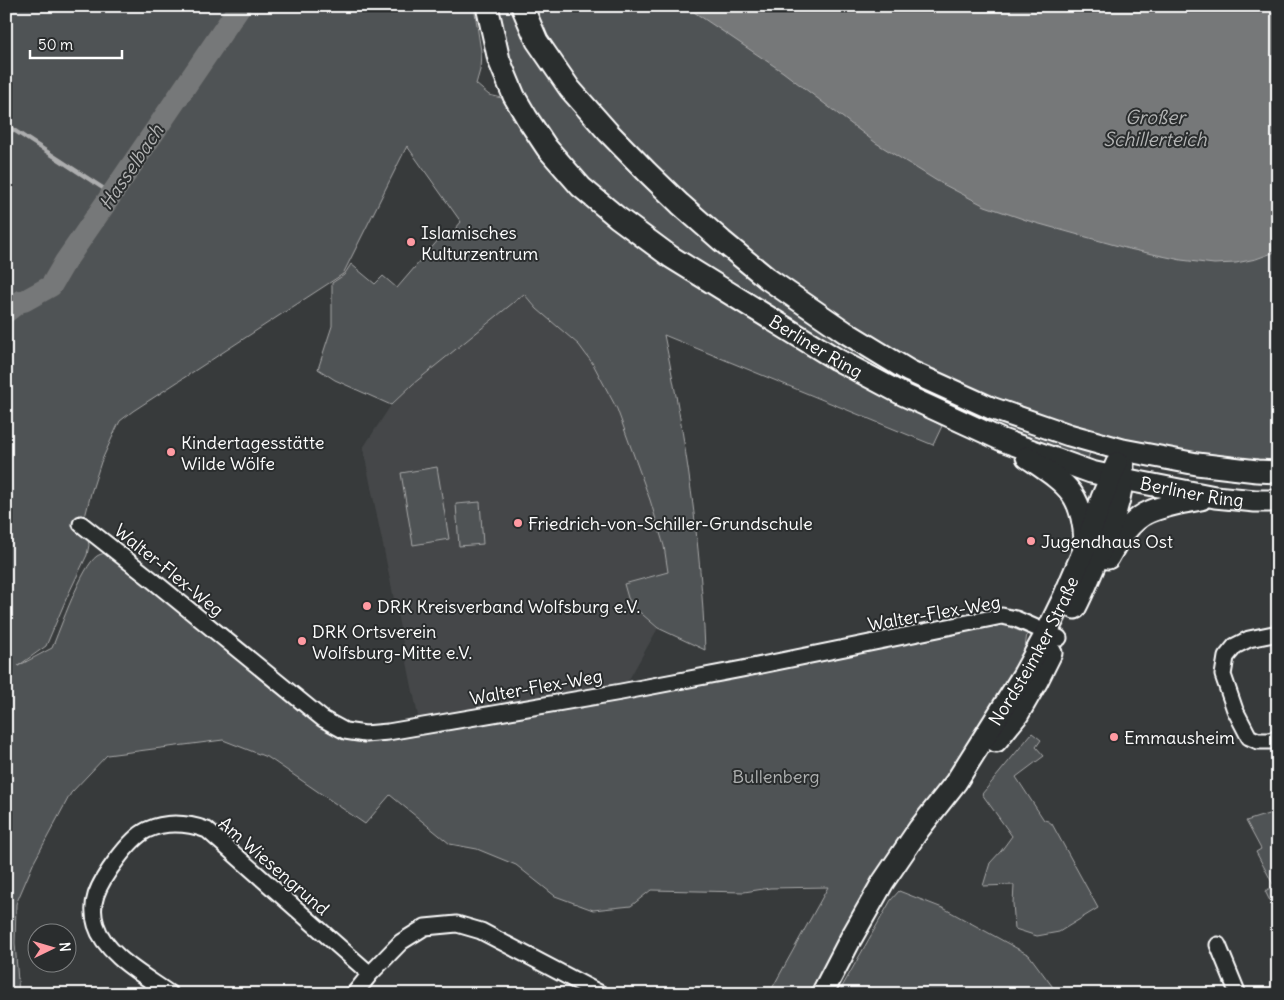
<svg xmlns="http://www.w3.org/2000/svg" width="1284" height="1000" viewBox="0 0 1284 1000" font-family="Delius,sans-serif">
<rect width="100%" height="100%" fill="#373a3b"/>
<filter id="ink" filterUnits="userSpaceOnUse"><feTurbulence type="fractalNoise" baseFrequency=".02" numOctaves="2"/><feDisplacementMap in="SourceGraphic" scale="10" xChannelSelector="R" yChannelSelector="G"/><feConvolveMatrix kernelMatrix="1 2 1 2 8 2 1 2 1" color-interpolation-filters="sRGB"/></filter>
<g filter="url(#ink)">
<path fill="#444748" d="M 523,294 L 538,309 L 579,345 L 593,364 L 617,409 L 650,500 L 664,546 L 668,572 L 624,584 L 635,608 L 658,628 L 623,690 L 419,721 L 363,448 L 391,405 L 413,384 Z"/>
<path fill="#505354" stroke="#a8a9aa" d="M 6,6 L 474,6 L 481,51 L 480,70 L 476,84 L 489,95 L 506,99 L 649,250 L 769,330 L 942,426 L 933,445 L 664,335 C 686,439 701,544 705,650 L 658,628 L 635,608 L 628,598 L 624,584 L 668,572 L 664,546 L 650,500 L 617,409 L 593,364 L 579,345 L 537,309 L 524,294 L 413,384 L 391,405 L 335,380 L 318,369 L 332,326 L 332,283 L 344,275 L 351,264 L 375,284 L 383,276 L 397,288 L 446,231 L 450,235 L 461,222 L 407,146 L 343,274 L 133,411 L 120,421 L 116,429 L 101,462 L 91,493 L 84,521 L 89,545 L 87,555 L 67,597 L 46,646 L 18,666 L 52,648 C 60,629 82,566 97,556 C 102,553 107,553 113,553 L 344,736 L 951,627 L 1002,624 L 1027,634 L 1022,667 L 814,994 L 769,994 L 828,887 L 770,888 L 744,892 L 651,890 L 631,906 L 593,910 L 555,896 L 516,865 L 477,849 L 450,844 L 390,795 L 365,824 L 269,758 L 223,740 L 107,755 L 71,793 L 34,862 L 16,904 L 15,943 L 19,994 L 6,994 Z
M 494,6 L 513,6 L 559,85 L 842,338 L 1091,449 L 1087,462 L 948,408 L 771,314 L 604,198 L 547,137 L 514,77 Z
M 532,6 L 1278,6 L 1278,467 L 1100,437 L 1005,404 L 933,371 L 839,318 L 761,260 L 692,202 L 618,129 L 563,63 L 545,37 Z
M 437,467 L 449,539 L 413,545 L 401,473 Z
M 480,502 L 483,544 L 459,546 L 456,504 Z
M 1032,733 L 1041,740 L 1036,747 L 1044,756 L 1016,777 L 1044,820 L 1048,821 L 1052,824 L 1098,908 L 1059,932 L 1037,936 L 1015,929 L 1013,903 L 1014,885 L 983,886 L 990,863 L 1001,851 L 1012,836 L 982,794 Z
M 1278,811 L 1278,917 L 1265,891 L 1274,886 L 1256,852 L 1261,849 L 1246,821 Z
M 899,891 L 945,909 L 1029,955 L 1058,994 L 1039,994 L 1027,990 L 1026,994 L 838,994 L 891,900 Z"/>
<path fill="#767879" stroke="#adaeaf" d="M 685,6 L 1278,6 L 1278,251 L 1256,259 L 1236,263 L 1214,264 L 1181,260 L 1129,249 L 1029,221 L 985,206 L 937,181 L 876,143 L 783,72 Z
M 6,301 L 20,301 L 12,320 L 6,322 Z"/>
<g fill="none" stroke-linecap="round" stroke-linejoin="round">
<path stroke="#adaeaf" stroke-width="4" d="M 6,125 L 112,194"/>
<path stroke="#767879" stroke-width="22" d="M 6,312 L 20,301 L 24,301 L 51,286 L 65,262 L 112,194 L 240,6"/>
<g stroke="#fff" stroke-width="19">
<path id="street" d="M 81,524 L 151,579 L 323,719 L 345,731 L 365,734 L 388,732 L 621,692 L 742,669 L 1002,616 L 1016,619 L 1059,638
M 1278,633 L 1249,639 L 1235,646 L 1226,657 L 1223,675 L 1235,710 L 1249,737 L 1258,741 L 1270,741 L 1278,738
M 1218,945 L 1238,994
M 170,994 C 145,976 105,955 96,925 C 93,916 93,904 96,895 C 102,877 130,838 147,830 C 167,821 187,823 207,830 L 370,974
M 354,994 L 370,974 L 401,942 L 425,927 L 457,924 L 481,931 L 601,994"/>
</g>
<g stroke="#fff" stroke-width="25">
<g id="secondary">
<path id="s1" d="M 487,6 L 499,60 L 514,96 L 527,118 L 547,148 L 581,187 L 617,217 L 671,257 L 836,359 L 904,395 L 1002,440 L 1091,472 L 1123,479 L 1215,497 L 1255,501 L 1278,501"/>
<path d="M 522,6 L 537,41 L 570,89 L 608,132 L 647,172 L 680,204 L 722,241 L 768,279 L 845,332 L 909,371 L 991,408 L 1069,435 L 1123,450 L 1197,464 L 1257,471 L 1278,472"/>
<path d="M 1027,457 C 1065,483 1083,492 1085,542"/>
<path d="M 1108,558 C 1116,542 1132,519 1149,512 C 1165,505 1184,502 1201,499"/>
<path d="M 1075,608 C 1082,595 1088,580 1094,566 C 1108,533 1123,502 1123,466"/>
<path d="M 996,741 L 1018,714 L 1037,681 L 1051,653"/>
<path id="s2" d="M 822,994 L 850,940 L 883,882 L 919,829 L 956,782 L 1024,674 L 1047,632 L 1064,597 L 1085,548 L 1102,498 L 1117,463"/>
</g>
</g>
<use href="#street" stroke="#2a2d2e" stroke-width="15"/>
<use href="#secondary" stroke="#2a2d2e" stroke-width="21"/>
</g>
</g>
<g fill="#ff9aa2" stroke="#2a2d2e" stroke-width="2">
<circle cx="411" cy="242" r="5"/>
<circle cx="171" cy="452" r="5"/>
<circle cx="518" cy="523" r="5"/>
<circle cx="1031" cy="541" r="5"/>
<circle cx="367" cy="606" r="5"/>
<circle cx="302" cy="641" r="5"/>
<circle cx="1114" cy="737" r="5"/>
</g>
<g text-anchor="middle" dominant-baseline="central" stroke-width="4" stroke-linejoin="round" paint-order="stroke">
<g font-size="18" fill="#fff" stroke="#2a2d2e" text-anchor="start">
<text x="421" y="232">Islamisches<tspan x="421" dy="21">Kulturzentrum</tspan></text>
<text x="181" y="442">Kindertagesstätte<tspan x="181" dy="21">Wilde Wölfe</tspan></text>
<text x="528" y="523">Friedrich-von-Schiller-Grundschule</text>
<text x="1041" y="541">Jugendhaus Ost</text>
<text x="377" y="606">DRK Kreisverband Wolfsburg e.V.</text>
<text x="312" y="631">DRK Ortsverein<tspan x="312" dy="21">Wolfsburg-Mitte e.V.</tspan></text>
<text x="1124" y="737">Emmausheim</text>
</g>
<g font-size="18" fill="#fff" stroke="#2a2d2e">
<text stroke="none"><textPath href="#s1" startOffset="492">Berliner Ring</textPath></text>
<text stroke="none"><textPath href="#s1" startOffset="898">Berliner Ring</textPath></text>
<text transform="translate(169 570) rotate(39)">Walter-Flex-Weg</text>
<text transform="translate(934 613) rotate(-10)">Walter-Flex-Weg</text>
<text stroke="none"><textPath href="#s2" startOffset="404">Nordsteimker Straße</textPath></text>
<text transform="translate(536 687) rotate(-10)">Walter-Flex-Weg</text>
<text transform="translate(274 866) rotate(41)">Am Wiesengrund</text>
</g>
<g font-size="18" fill="#b0b2b2" stroke="#2a2d2e">
<text x="776" y="776">Bullenberg</text>
</g>
<g font-size="19" font-style="italic" fill="#b4b5b5" stroke="#2a2d2e">
<text x="1155" y="117">Großer<tspan x="1155" dy="22">Schillerteich</tspan></text>
<text transform="translate(131 167) rotate(-56)">Hasselbach</text>
</g>
</g>
<rect width="1284" height="1000" fill="none" stroke="#2a2d2e" stroke-width="25"/>
<rect x="12" y="12" width="1259" height="975" fill="none" stroke="#fff" stroke-width="2" filter="url(#ink)"/>
<g transform="translate(52 948) rotate(85)"><circle r="24" fill="#2a2d2e" stroke="#7f8182"/>
<path d="M0-4L9 19L0 12L-9 19Z" fill="#ff9aa2"/>
<text y="-8" font-size="14" font-weight="bold" text-anchor="middle" fill="#ffffff">N</text>
</g>
<path d="M30 50v8h92v-8" fill="none" stroke="#ffffff" stroke-width="2.5"/>
<text x="38" y="50" font-size="15" fill="#ffffff" stroke="#2a2d2e" stroke-width="4" paint-order="stroke">50 m</text>
</svg>
